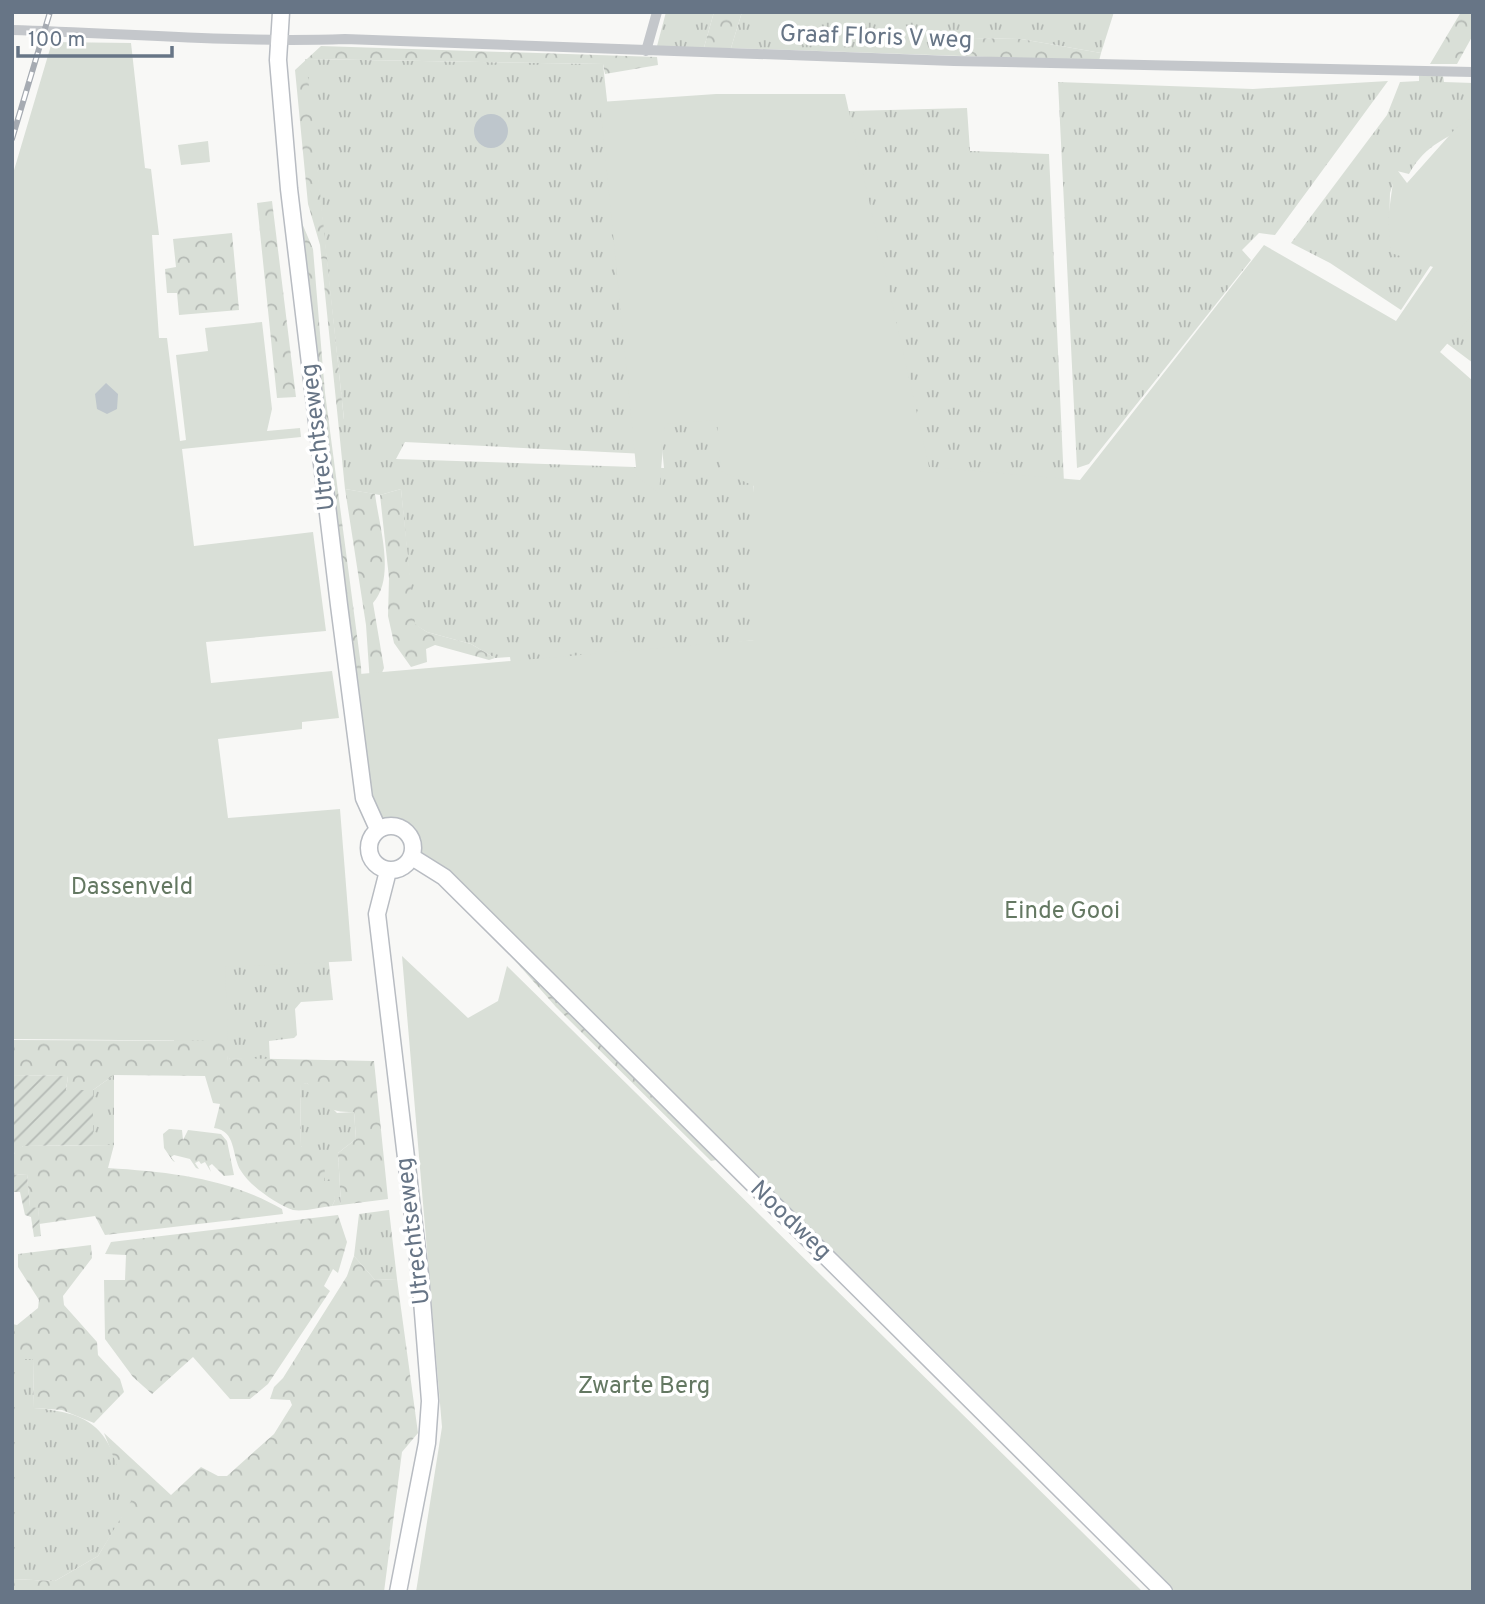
<svg xmlns="http://www.w3.org/2000/svg" width="1485" height="1604" viewBox="0 0 1485 1604" font-family="Overpass,sans-serif">
<defs>
<pattern id="grass-tufts" width="24" height="20" patternUnits="userSpaceOnUse" patternTransform="scale(1.75)"><rect width="24" height="20" fill="#d9dfd7"/><path d="M3 7l-1-3M5 7V3M7 7l1-3M15 17l-1-3M17 17v-4M19 17l1-3" fill="none" stroke="#b4b9b4"/></pattern>
<pattern id="forest-crowns" width="20" height="18" patternUnits="userSpaceOnUse" patternTransform="scale(1.75)"><rect width="20" height="18" fill="#d9dfd7"/><path d="M2 6a3 3 0 1 1 6 0M12 15a3 3 0 1 1 6 0" fill="none" stroke="#b4b9b4"/></pattern>
<pattern id="garden-furrows" width="10" height="10" patternUnits="userSpaceOnUse" patternTransform="scale(1.75)"><rect width="10" height="10" fill="#d9dfd7"/><path d="M-1 1l2-2M0 10L10 0M9 11l2-2" fill="none" stroke="#b4b9b4"/></pattern>
</defs>
<rect width="100%" height="100%" fill="#f8f8f6"/>
<path fill="url(#grass-tufts)" d="M 666,12 L 714,12 L 703,51 L 657,46 Z
M 742,12 L 1114,12 L 1101,53 L 1021,39 L 973,38 L 966,39 L 961,56 L 731,48 Z
M 305,59 L 603,64 L 646,454 L 405,442 L 396,459 L 664,468 L 658,408 L 725,403 L 752,456 L 762,639 L 512,671 L 510,657 L 495,658 L 471,644 L 427,632 L 414,624 L 401,489 L 380,495 L 345,489 L 338,420 L 344,419 Z
M 1419,75 L 1443,76 L 1444,82 L 1473,83 L 1473,121 C 1446,141 1427,142 1409,174 L 1397,171 L 1390,193 L 1389,229 L 1431,265 L 1401,310 L 1330,263 L 1291,243 L 1387,115 L 1400,82 L 1419,81 Z
M 1388,81 L 1275,235 L 1259,233 L 1242,250 L 1251,260 L 1089,464 L 1077,468 L 1058,82 L 1253,89 Z
M 967,108 L 970,151 L 1049,154 L 1064,483 L 905,469 L 810,112 Z
M 1473,297 L 1473,363 L 1441,339 Z
M 158,803 L 255,832 L 314,829 L 333,1000 L 301,1002 L 295,1009 L 297,1035 L 294,1038 L 269,1041 L 270,1061 L 230,1058 L 228,1063 L 225,1041 L 174,1041 Z
M 114,1075 L 114,1145 L 93,1145 L 93,1090 Z
M 307,1083 L 337,1113 L 354,1112 L 356,1139 L 338,1153 L 341,1205 L 332,1206 L 335,1200 L 331,1181 L 324,1181 L 314,1160 L 301,1146 L 300,1084 Z
M 389,1210 L 397,1279 L 375,1280 L 354,1256 L 359,1214 Z
M 12,1359 L 33,1359 L 34,1408 C 108,1414 107,1439 132,1501 L 98,1556 L 55,1581 L 12,1579 Z"/>
<path fill="url(#forest-crowns)" d="M 714,12 L 742,12 L 731,48 L 703,51 Z
M 1461,12 L 1473,12 L 1473,35 L 1457,64 L 1430,64 Z
M 973,38 L 1021,39 L 1101,53 L 1099,61 L 961,56 L 966,39 Z
M 321,46 L 657,57 L 658,65 L 605,74 L 603,64 L 306,59 L 344,420 L 338,420 L 320,245 L 308,204 L 295,70 Z
M 272,201 L 296,397 L 277,398 L 257,203 Z
M 299,216 L 313,249 L 325,393 L 361,666 L 365,776 Z
M 232,233 L 239,310 L 179,315 L 177,293 L 167,293 L 165,269 L 176,267 L 173,239 Z
M 345,489 L 375,494 C 379,526 396,577 373,603 L 384,668 L 371,698 L 366,625 Z
M 401,489 L 415,624 L 427,632 L 471,644 L 495,658 L 489,660 L 435,645 L 426,649 L 427,662 L 411,667 L 394,643 L 388,616 L 389,578 L 380,495 Z
M 479,920 L 717,1158 L 716,1160 L 711,1161 L 556,1007 Z
M 12,1040 L 226,1041 L 228,1061 L 230,1058 L 374,1061 L 388,1199 L 341,1205 L 338,1153 L 356,1139 L 354,1112 C 325,1112 325,1107 307,1083 L 300,1085 L 301,1146 L 313,1153 L 319,1168 L 325,1167 L 324,1181 L 331,1181 L 331,1168 L 334,1170 L 335,1200 L 332,1206 C 321,1207 304,1212 293,1210 C 276,1204 250,1186 241,1171 C 231,1155 237,1131 214,1128 L 220,1104 L 213,1103 L 205,1076 L 114,1075 L 93,1090 L 66,1091 L 68,1076 L 12,1075 Z
M 169,1129 L 182,1130 L 183,1140 L 188,1130 L 221,1134 L 227,1141 L 234,1175 L 224,1176 L 212,1164 L 209,1166 L 211,1172 L 205,1162 L 201,1164 L 199,1161 L 195,1163 L 199,1169 L 196,1168 L 190,1159 L 174,1155 L 171,1157 L 175,1162 L 173,1161 L 164,1148 L 163,1134 Z
M 114,1145 L 108,1168 C 170,1172 228,1178 282,1209 L 283,1214 L 105,1235 L 95,1216 L 39,1224 L 38,1208 L 30,1208 L 27,1174 L 12,1175 C 12,1162 10,1152 23,1146 Z
M 338,1215 L 347,1242 L 338,1273 L 333,1269 L 324,1286 L 330,1291 L 268,1384 L 250,1399 L 230,1399 L 193,1357 L 152,1394 L 133,1377 L 105,1339 L 104,1280 L 125,1280 L 126,1255 L 105,1254 L 111,1242 Z
M 91,1245 L 92,1258 L 63,1296 L 64,1305 L 97,1342 L 98,1355 L 120,1379 L 124,1392 L 94,1423 L 62,1410 L 34,1408 L 33,1359 L 12,1359 L 12,1324 L 17,1325 L 38,1308 L 39,1300 L 18,1267 L 18,1254 Z
M 354,1256 L 375,1280 L 397,1279 L 418,1433 L 402,1452 L 384,1592 L 12,1592 L 12,1579 L 55,1581 L 98,1556 L 131,1501 L 104,1433 L 171,1495 L 201,1467 L 218,1476 L 227,1476 L 274,1434 L 292,1405 L 290,1400 L 270,1399 L 274,1387 L 283,1378 L 347,1276 Z"/>
<path fill="#d9dfd7" d="M 52,42 L 131,43 L 145,168 L 151,169 L 159,235 L 152,235 L 159,338 L 167,338 L 180,441 L 186,440 L 176,355 L 208,351 L 205,328 L 262,322 L 272,409 L 267,431 L 300,428 L 301,437 L 182,449 L 194,546 L 313,532 L 326,631 L 206,642 L 211,683 L 332,671 L 339,718 L 302,722 L 302,729 L 218,739 L 228,818 L 340,809 L 352,961 L 225,967 L 228,1041 L 12,1039 L 12,177 Z
M 716,94 L 845,94 L 929,467 L 1080,480 L 1264,245 L 1396,321 L 1433,267 L 1391,253 L 1388,219 L 1395,167 L 1407,183 L 1456,128 L 1473,117 L 1473,314 L 1440,352 L 1473,381 L 1473,1592 L 1164,1592 L 357,794 L 348,675 L 754,640 L 754,486 L 721,471 L 717,420 L 665,424 L 659,493 L 637,477 L 600,102 Z
M 208,141 L 210,162 L 181,165 L 178,145 Z
M 402,956 L 468,1018 L 498,1001 L 507,966 L 1143,1592 L 416,1592 L 442,1427 Z"/>
<path fill="url(#garden-furrows)" d="M 12,1075 L 68,1076 L 66,1090 L 93,1090 L 93,1145 L 23,1146 L 12,1155 Z
M 27,1174 L 30,1207 L 38,1208 L 41,1236 L 34,1237 L 31,1217 L 25,1215 L 20,1192 L 12,1192 L 12,1175 Z"/>
<path fill="#bec6cc" d="M474 131a17 17 0 1 1 34 0a17 17 0 1 1-34 0Z
M 106,383 L 118,394 L 117,409 L 107,414 L 97,409 L 95,394 Z"/>
<g fill="none" stroke-linecap="round" stroke-linejoin="round">
<g stroke="#b8bcc2" stroke-width="19">
<path id="secondary" d="M 281,12 L 278,60 L 289,189 L 339,605 L 364,798 L 378,829
M369 848a22 22 0 1 1 44 0a22 22 0 1 1-44 0Z
M 412,857 L 444,877 L 1164,1592
M 388,871 L 377,914 L 420,1275 L 430,1401 L 427,1443 L 398,1592"/>
</g>
<path stroke="#c4c7cb" stroke-width="10" d="M 12,30 C 123,33 235,43 345,39 L 954,61 L 1473,72
M 646,51 L 657,12"/>
<use href="#secondary" stroke="#fff" stroke-width="16"/>
<g stroke="#a6abb2" stroke-width="6">
<path id="rail" d="M 12,139 L 50,12"/>
</g>
<use href="#rail" stroke="#fff" stroke-width="3.5" stroke-dasharray="10" stroke-linecap="butt"/>
</g>
<g text-anchor="middle" dominant-baseline="central" stroke-width="7" stroke-linejoin="round" paint-order="stroke">
<g font-size="24" fill="#677586" stroke="#fff">
<text transform="translate(876 38) rotate(2)">Graaf Floris V weg</text>
<text transform="translate(319 437) rotate(-97)">Utrechtseweg</text>
<text transform="translate(790 1221) rotate(44)">Noodweg</text>
<text transform="translate(414 1231) rotate(-97)">Utrechtseweg</text>
</g>
<g font-size="24" fill="#647862" stroke="#fff">
<text x="132" y="888">Dassenveld</text>
<text x="1062" y="912">Einde Gooi</text>
<text x="644" y="1387">Zwarte Berg</text>
</g>
</g>
<rect width="1485" height="1604" fill="none" stroke="#677586" stroke-width="28"/>
<path d="M18 46v10h154v-10" fill="none" stroke="#677586" stroke-width="3.5"/>
<text x="28" y="46" font-size="21" fill="#677586" stroke="#ffffff" stroke-width="5" paint-order="stroke">100 m</text>
</svg>
